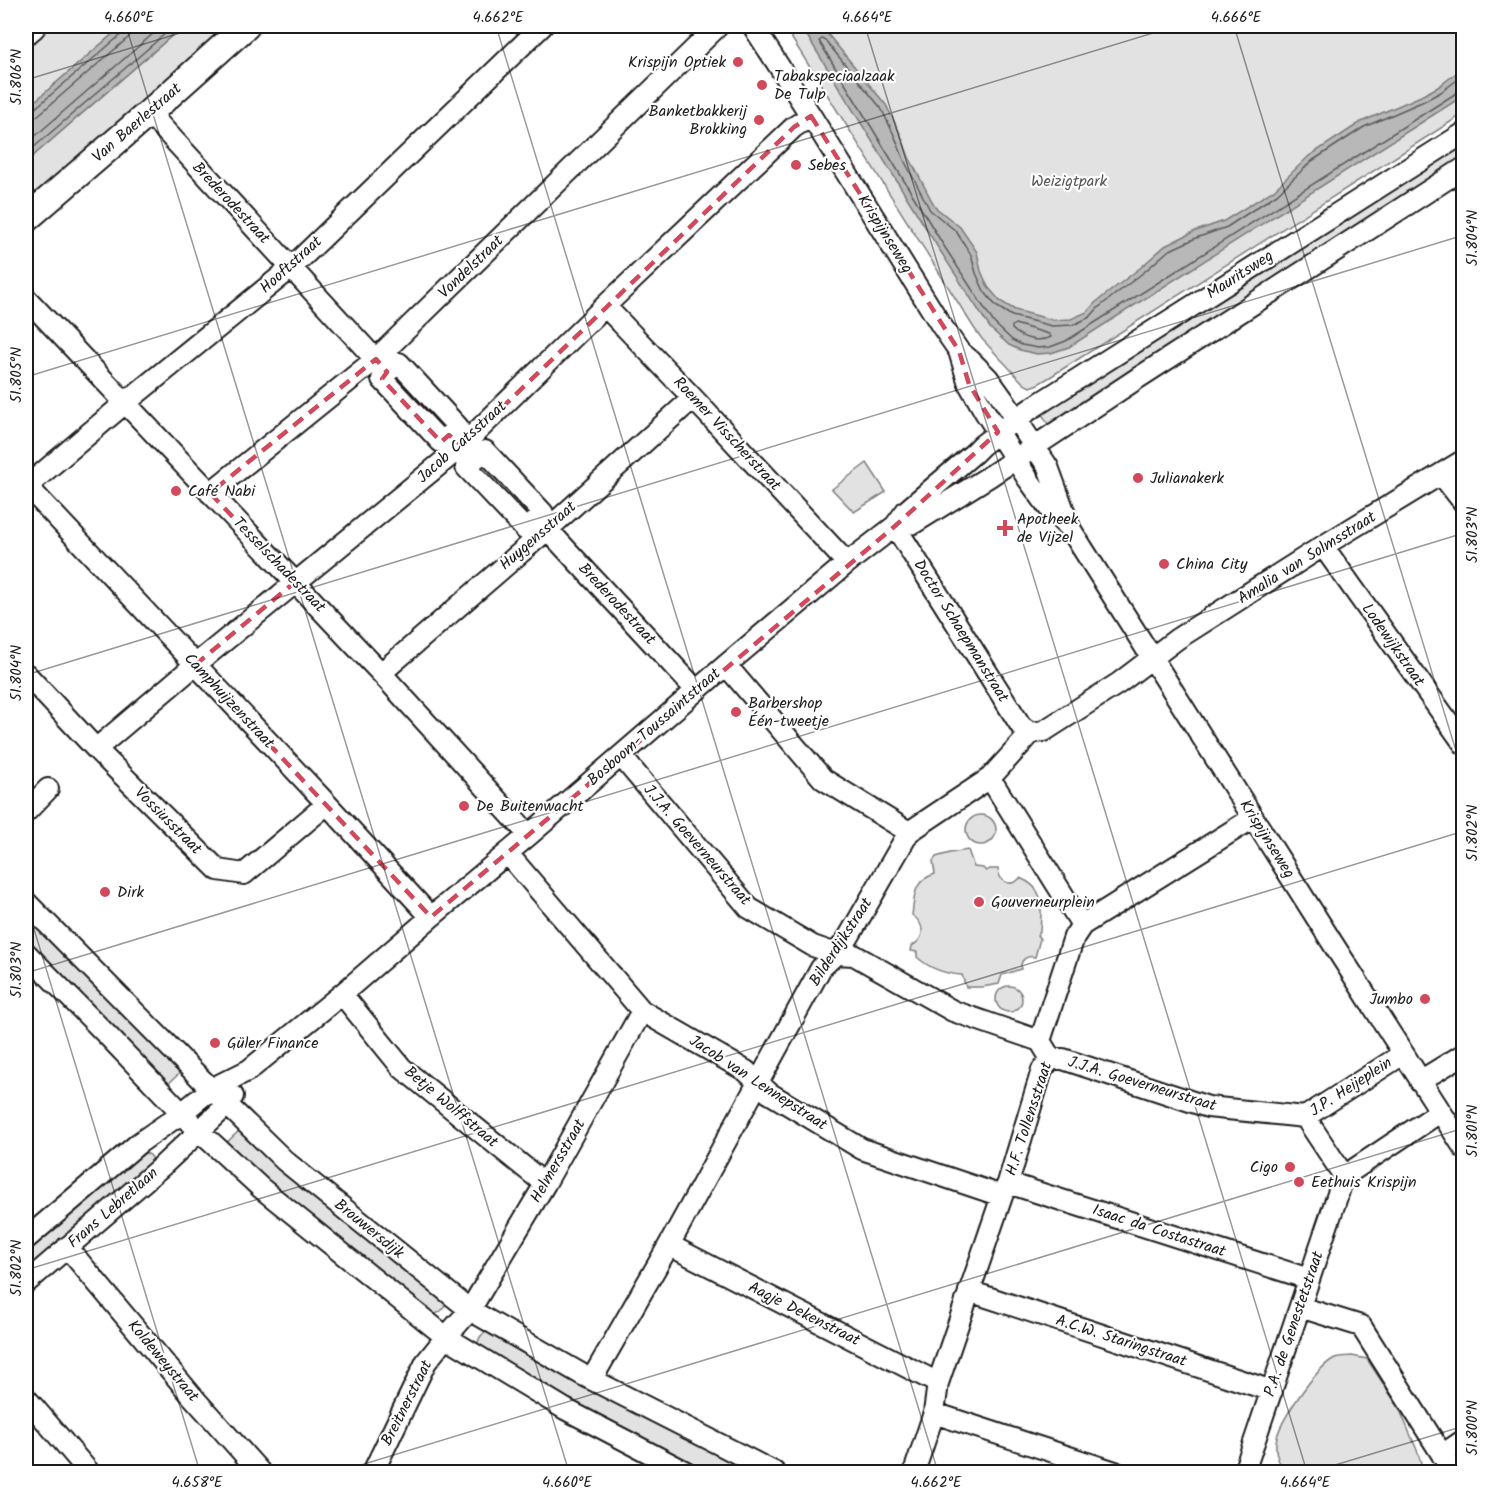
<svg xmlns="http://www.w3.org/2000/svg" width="1489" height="1498" viewBox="0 0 1489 1498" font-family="Kalam,sans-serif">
<rect width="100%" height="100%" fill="#fff"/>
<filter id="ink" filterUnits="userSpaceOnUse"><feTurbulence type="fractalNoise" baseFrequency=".0167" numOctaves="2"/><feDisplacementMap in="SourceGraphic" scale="12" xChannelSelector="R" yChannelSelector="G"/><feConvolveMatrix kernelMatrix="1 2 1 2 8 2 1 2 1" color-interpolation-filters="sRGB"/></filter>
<g filter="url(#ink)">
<path fill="#e2e2e2" stroke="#7f7f7f" stroke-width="1.5" d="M 39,26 L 122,26 L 26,109 L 26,38 Z
M 183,26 L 237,26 L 26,207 L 26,162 Z
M 784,26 L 1463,26 L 1463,114 L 1050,377 L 1038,384 L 1030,387 L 1024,384 L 982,339 L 974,328 Z
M 1463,137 L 1463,161 L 1049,426 L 1039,409 Z
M 867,463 L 886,492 L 854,512 L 832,489 Z
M966 830a15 15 0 1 1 30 0a15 15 0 1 1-30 0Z
M 968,850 L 974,867 L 983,868 L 986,871 L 990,869 L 998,869 C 999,882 1011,888 1020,878 C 1047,889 1041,907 1040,932 L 1037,935 L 1040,939 L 1035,957 C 1026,955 1020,960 1021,969 L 1002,975 L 999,984 L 982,987 L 966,987 L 962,975 C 945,974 930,969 917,957 L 917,952 L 911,951 L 912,946 C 926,938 925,924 912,915 C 915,895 913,881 935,874 L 933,861 L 936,857 L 950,853 Z
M 26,910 L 184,1069 L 165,1087 L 26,944 Z
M996 999a13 13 0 1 1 26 0a13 13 0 1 1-26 0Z
M 241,1129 L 446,1300 C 445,1311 439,1313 430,1316 L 223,1146 Z
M 141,1152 C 150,1153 152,1156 155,1164 L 26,1276 L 26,1248 Z
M 488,1332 L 579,1382 L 761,1472 L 699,1472 L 567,1405 L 477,1345 L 480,1337 L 484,1333 Z
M 1352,1356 L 1367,1359 L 1399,1408 L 1417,1450 L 1421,1463 L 1417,1472 L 1286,1472 C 1279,1464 1275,1453 1276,1442 C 1278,1422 1316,1369 1333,1359 C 1338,1356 1346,1357 1352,1356 Z"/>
<path fill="#b8b8b8" stroke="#7a7a7a" stroke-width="1.5" d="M 122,26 L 183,26 L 26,162 L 26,109 Z
M 801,26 L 821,26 L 886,105 L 901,135 L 909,157 L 935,207 L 960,227 L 977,252 L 981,271 L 988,287 L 1000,301 L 1015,310 L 1053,320 L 1071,319 L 1087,312 L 1095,303 L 1140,268 L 1165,246 L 1193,232 L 1224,221 L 1274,190 L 1309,156 L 1361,122 L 1421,96 L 1438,87 L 1463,68 L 1463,96 L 1069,347 L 1051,353 L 1037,354 L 1020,350 L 1009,345 L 990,328 L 937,246 Z"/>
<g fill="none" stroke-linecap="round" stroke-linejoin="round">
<path stroke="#5a5a5a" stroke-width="1.5" d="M 1464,75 L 1441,92 L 1424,101 L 1364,127 L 1312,161 L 1277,194 L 1227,227 L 1196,238 L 1168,251 L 1144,272 L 1099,307 L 1090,317 L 1073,325 L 1052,326 L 1012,316 L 996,306 L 984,291 L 976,273 L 971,255 L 956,231 L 930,210 L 904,160 L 895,137 L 881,108 L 825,40 L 822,39 L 819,41 L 942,243 L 994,323 L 1012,340 L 1022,345 L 1038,348 L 1050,347 L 1066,341 L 1458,92 L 1464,91
M 26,113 L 32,111 L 123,33 L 125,26
M 26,120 L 31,120 L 36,117 L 128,38 L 132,33 L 133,26
M 26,144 L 162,26
M 26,154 L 174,26
M 1015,324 L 1049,334 L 1051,337 C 1039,343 1022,339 1012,329 L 1012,326 Z"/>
<g stroke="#1c1c1c" stroke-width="24">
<path id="minor" d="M 753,26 L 811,116 L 941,325 L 959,351 L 971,361 L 988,378 L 1003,399 L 1048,467 L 1071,530 L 1335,947 L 1464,1148
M 149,113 L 387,372 L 399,363 L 458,427 L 449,435 L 476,458 L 485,451 L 543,513 L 538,519 L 696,690
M 26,298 L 381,673 L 529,835
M 605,306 L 693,398 L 847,563
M 959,351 L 969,384 L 985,412 L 1028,479 L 1049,508 L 1067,526
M 387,372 L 382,379 L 441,442 L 449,435
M 476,458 L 466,467 L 526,530 L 538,519
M 1442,475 L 1464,503
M 27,486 L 327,804 L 431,917
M 26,487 L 125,403 L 291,268 L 542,26
M 210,493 L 376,359 L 718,26
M 895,526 L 914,523 L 990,476 L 1138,378 L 1464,168
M 895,526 L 1021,726 L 1031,733
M 1323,546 L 1464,744
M 726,665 L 823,779 L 909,832
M 381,673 L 548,529 L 693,398
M 26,674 L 96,749 L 218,870 L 244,874 L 327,804
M 96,749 L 195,665 L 462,446 L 605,306 L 794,127 L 811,116
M 621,756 L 749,908 L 813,946 L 836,954 L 854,955 L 953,1011 L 1040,1041
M 990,778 L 1082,925
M 26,812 L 48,789
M 508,854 L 642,1011 L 746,1071 L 769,1093 L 862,1149 L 1002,1196
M 26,902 L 211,1089 L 285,1161 L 470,1310 L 583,1375 L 774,1472
M 26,953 L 110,1038 L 199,1131 L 261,1188 L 446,1337 L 565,1409 L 686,1472
M 342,994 L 402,1068 L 545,1184
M 1051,1059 L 1063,1059 L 1208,1107 L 1305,1117
M 1420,1081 L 1464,1054
M 1305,1117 L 1403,1054
M 1305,1117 L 1344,1176
M 1344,1176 L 1440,1112
M 1008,1183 L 1309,1279
M 26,1239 L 139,1143 L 182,1113 L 211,1089 L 249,1070 L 342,994 L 431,917 L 529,835 L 726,665 L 847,563 L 895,526 L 906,511 L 974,453 L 982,445 L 1016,419 L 1032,408 L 1464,133
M 669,1245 L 938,1383
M 67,1247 L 192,1396 L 260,1472
M 26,1283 L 162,1166 L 227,1105 L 233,1096
M 969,1291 L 1272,1391
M 1300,1307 L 1361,1326 L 1453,1472
M 592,1379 L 669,1245 L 821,968 L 836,954 L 848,938 L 909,832 L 990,778 L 1031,733 L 1044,731 L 1119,683 L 1177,639 L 1323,546 L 1464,460
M 26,1398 L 89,1472
M 934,1413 L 1115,1472
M 1442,1455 L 1464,1440
M 373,1472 L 426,1362 L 446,1337 L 470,1310 L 545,1184 L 642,1011
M 914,1472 L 934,1413 L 938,1383 L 1002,1196 L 1008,1183 L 1042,1070 L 1051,1059 L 1040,1041 L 1074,937 L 1082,925 L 1253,818
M 1244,1472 L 1344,1176"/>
</g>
<g stroke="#1c1c1c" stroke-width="30">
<path id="major" d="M 26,31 L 32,26
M 26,219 L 149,113 L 246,26"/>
</g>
<use href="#minor" stroke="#fff" stroke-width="20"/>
<use href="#major" stroke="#fff" stroke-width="26"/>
</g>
</g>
<path fill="none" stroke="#d1495b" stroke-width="4.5" stroke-dasharray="12 8" stroke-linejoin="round" d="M 811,116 L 959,351 L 969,384 L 998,432 L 895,526 L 431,917 L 195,665 L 295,582 L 210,493 L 376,359 L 387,372 L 382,379 L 441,442 L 449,435 L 462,446 L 794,127 Z"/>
<path fill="none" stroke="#1c1c1c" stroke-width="1.5" stroke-opacity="0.45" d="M 126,26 L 569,1472M 496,26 L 938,1472M 865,26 L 1307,1472M 1234,26 L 1464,777M 26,80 L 203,26M 26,377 L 1176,26M 26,675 L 1464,235M 26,903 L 200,1472M 26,973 L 1464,533M 26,1270 L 1464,831M 338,1472 L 1464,1128M 1312,1472 L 1464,1426"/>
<g fill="#d1495b" stroke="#fff" stroke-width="2">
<circle cx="738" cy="62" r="6"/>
<circle cx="762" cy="85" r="6"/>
<circle cx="759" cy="120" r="6"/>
<circle cx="796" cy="165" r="6"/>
<circle cx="1138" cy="478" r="6"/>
<circle cx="176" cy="491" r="6"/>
<path d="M1002 519h6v6h6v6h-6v6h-6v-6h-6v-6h6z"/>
<circle cx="1164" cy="564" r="6"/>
<circle cx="736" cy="712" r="6"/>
<circle cx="464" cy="806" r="6"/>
<circle cx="105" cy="892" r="6"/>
<circle cx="979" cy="902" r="6"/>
<circle cx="1425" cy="999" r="6"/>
<circle cx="215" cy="1043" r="6"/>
<circle cx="1290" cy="1167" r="6"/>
<circle cx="1299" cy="1182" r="6"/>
</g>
<g text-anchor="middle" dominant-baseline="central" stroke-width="4.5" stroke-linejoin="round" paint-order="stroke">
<g font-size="16" fill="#1c1c1c" stroke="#fff" text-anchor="start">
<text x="726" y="62" text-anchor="end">Krispijn Optiek</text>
<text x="774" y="76">Tabakspeciaalzaak<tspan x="774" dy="18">De Tulp</tspan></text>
<text x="747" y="111" text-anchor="end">Banketbakkerij<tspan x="747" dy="18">Brokking</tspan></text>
<text x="808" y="165">Sebes</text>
<text x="1150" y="478">Julianakerk</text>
<text x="188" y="491">Café Nabi</text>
<text x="1017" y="519">Apotheek<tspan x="1017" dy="18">de Vijzel</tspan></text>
<text x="1176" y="564">China City</text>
<text x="748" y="703">Barbershop<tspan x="748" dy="18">Één-tweetje</tspan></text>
<text x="476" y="806">De Buitenwacht</text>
<text x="117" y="892">Dirk</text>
<text x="991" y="902">Gouverneurplein</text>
<text x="1413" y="999" text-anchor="end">Jumbo</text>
<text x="227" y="1043">Güler Finance</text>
<text x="1278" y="1167" text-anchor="end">Cigo</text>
<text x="1311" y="1182">Eethuis Krispijn</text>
</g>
<g font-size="16" fill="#1c1c1c" stroke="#fff">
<text transform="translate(137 123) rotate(-41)">Van Baerlestraat</text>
<text transform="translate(231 203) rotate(47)">Brederodestraat</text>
<text transform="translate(885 234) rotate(58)">Krispijnseweg</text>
<text transform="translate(291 265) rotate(-42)">Hooftstraat</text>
<text transform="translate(471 267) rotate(-44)">Vondelstraat</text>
<text transform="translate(1240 275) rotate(-33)">Mauritsweg</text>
<text transform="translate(727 434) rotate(47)">Roemer Visscherstraat</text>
<text transform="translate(462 442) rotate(-42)">Jacob Catsstraat</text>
<text transform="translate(538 536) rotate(-41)">Huygensstraat</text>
<text transform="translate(1307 558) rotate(-32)">Amalia van Solmsstraat</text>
<text transform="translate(279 565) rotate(46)">Tesselschadestraat</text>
<text transform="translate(617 604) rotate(47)">Brederodestraat</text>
<text transform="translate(961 631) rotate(58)">Doctor Schaepmanstraat</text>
<text transform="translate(1393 645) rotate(55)">Lodewijkstraat</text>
<text transform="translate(229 701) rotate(47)">Camphuijzenstraat</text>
<text transform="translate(654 727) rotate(-41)">Bosboom-Toussaintstraat</text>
<text transform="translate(168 821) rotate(45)">Vossiusstraat</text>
<text transform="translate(1267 839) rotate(58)">Krispijnseweg</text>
<text transform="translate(697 845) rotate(49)">J.J.A. Goeverneurstraat</text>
<text transform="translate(841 942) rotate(-57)">Bilderdijkstraat</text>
<text transform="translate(758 1083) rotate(33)">Jacob van Lennepstraat</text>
<text transform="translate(1142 1084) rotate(17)">J.J.A. Goeverneurstraat</text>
<text transform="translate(1351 1087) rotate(-33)">J.P. Heijeplein</text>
<text transform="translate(451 1107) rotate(40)">Betje Wolffstraat</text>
<text transform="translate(1029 1119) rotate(-72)">H.F. Tollensstraat</text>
<text transform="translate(558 1161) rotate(-60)">Helmersstraat</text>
<text transform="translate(113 1208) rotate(-41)">Frans Lebretlaan</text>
<text transform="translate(369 1229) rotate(39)">Brouwersdijk</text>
<text transform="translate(1159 1231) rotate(18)">Isaac da Costastraat</text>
<text transform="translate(804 1314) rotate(27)">Aagje Dekenstraat</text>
<text transform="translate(1294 1324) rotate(-71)">P.A. de Genestetstraat</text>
<text transform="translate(1121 1341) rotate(18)">A.C.W. Staringstraat</text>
<text transform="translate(163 1361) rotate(50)">Koldeweystraat</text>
<text transform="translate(407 1403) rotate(-63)">Breitnerstraat</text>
</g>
<g font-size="16" fill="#575757" stroke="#fff">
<text x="1069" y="181">Weizigtpark</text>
</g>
</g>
<rect width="1489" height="1498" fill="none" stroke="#fff" stroke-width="66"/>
<rect x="33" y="33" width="1423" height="1432" fill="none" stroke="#1c1c1c" stroke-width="2"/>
<g font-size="15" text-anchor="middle" fill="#1c1c1c">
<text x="129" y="22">4.660°E</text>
<text x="498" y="22">4.662°E</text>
<text x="867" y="22">4.664°E</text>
<text x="1236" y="22">4.666°E</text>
<text transform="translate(16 77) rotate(-90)" y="5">51.806°N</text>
<text transform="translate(1472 238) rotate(-90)" y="5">51.804°N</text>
<text transform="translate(16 375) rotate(-90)" y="5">51.805°N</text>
<text transform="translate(1472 535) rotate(-90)" y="5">51.803°N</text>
<text transform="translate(16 673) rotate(-90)" y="5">51.804°N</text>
<text transform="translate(1472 833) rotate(-90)" y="5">51.802°N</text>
<text transform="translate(16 970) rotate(-90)" y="5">51.803°N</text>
<text transform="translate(1472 1131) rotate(-90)" y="5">51.801°N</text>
<text transform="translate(16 1268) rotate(-90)" y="5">51.802°N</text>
<text transform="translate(1472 1428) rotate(-90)" y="5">51.800°N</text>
<text x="197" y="1487">4.658°E</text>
<text x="567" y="1487">4.660°E</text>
<text x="936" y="1487">4.662°E</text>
<text x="1305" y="1487">4.664°E</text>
</g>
</svg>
